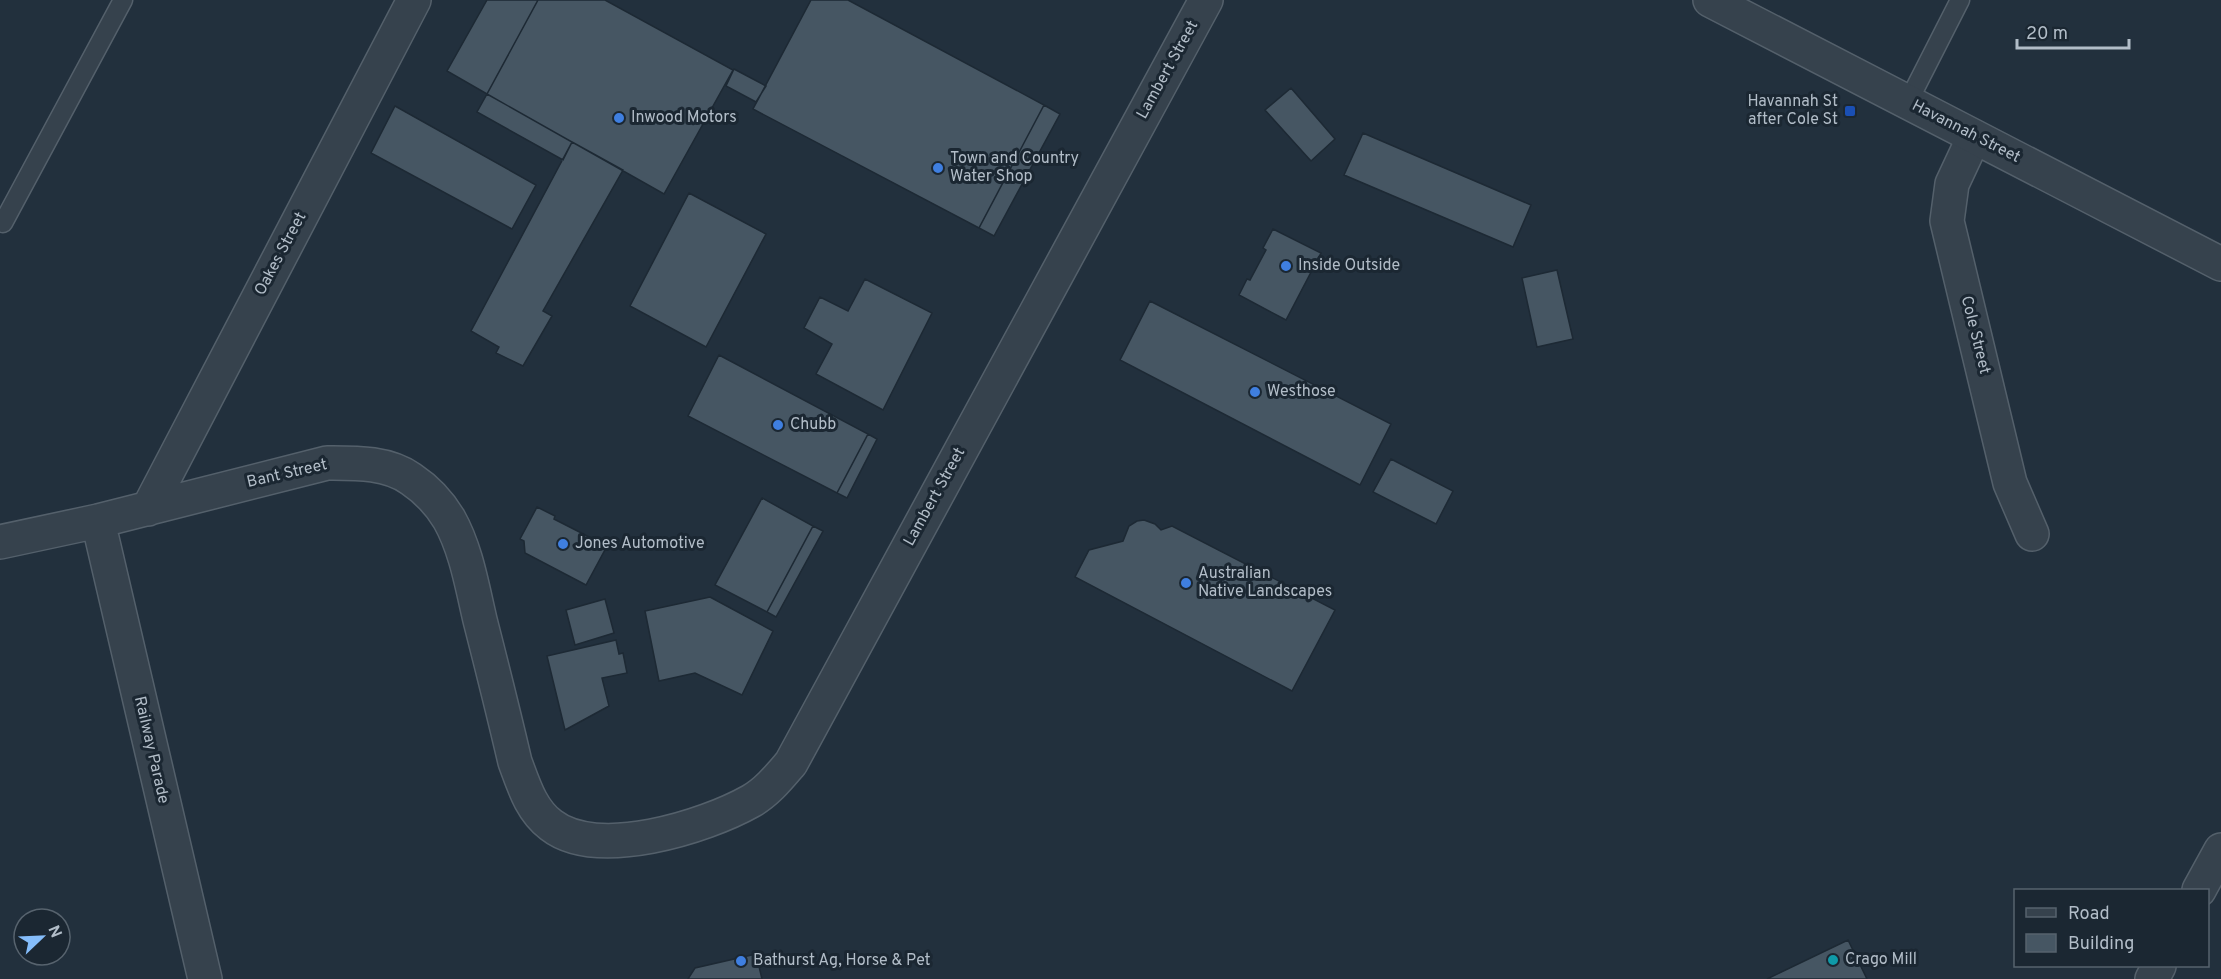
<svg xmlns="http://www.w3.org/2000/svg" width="2221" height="979" viewBox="0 0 2221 979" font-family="Overpass,sans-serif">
<rect width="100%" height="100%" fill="#22303d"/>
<path fill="#465663" stroke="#1d2934" stroke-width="1.5" d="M 487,0 L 538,0 L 487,94 L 447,71 Z
M 538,0 L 605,0 L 733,70 L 664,194 L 487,94 Z
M 811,0 L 848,0 L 1044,105 L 979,228 L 753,109 Z
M 734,69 L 766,86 L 756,102 L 726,86 Z
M 1291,88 L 1335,139 L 1311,161 L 1265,110 Z
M 487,94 L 572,142 L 563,160 L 477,112 Z
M 1044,105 L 1060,114 L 994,236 L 979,228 Z
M 395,106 L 536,185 L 512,229 L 371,153 Z
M 1363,133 L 1531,205 L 1513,247 L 1344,175 Z
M 572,142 L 623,170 L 543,311 L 552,316 L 523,366 L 496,353 L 499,347 L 471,331 Z
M 689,193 L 766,234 L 706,347 L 630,306 Z
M 1273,229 L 1321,253 L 1286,320 L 1239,295 L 1247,279 L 1250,280 L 1266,250 L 1263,248 Z
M 1557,270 L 1573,339 L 1537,347 L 1522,278 Z
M 865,279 L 932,313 L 883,410 L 816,374 L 832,344 L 804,328 L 820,297 L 848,311 Z
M 1150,301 L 1391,424 L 1360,485 L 1120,360 Z
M 719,355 L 868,434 L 837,493 L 688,416 Z
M 868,434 L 877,439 L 847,498 L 837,493 Z
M 1391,459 L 1453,491 L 1436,524 L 1373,492 Z
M 762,498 L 813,526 L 767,612 L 715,585 Z
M 537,507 L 555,516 L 554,519 L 607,546 L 586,585 L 525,553 L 524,541 L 520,539 Z
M 1144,520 L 1155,524 L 1161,530 L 1172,526 L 1335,610 L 1292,691 L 1075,577 L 1089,550 L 1123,541 L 1129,526 L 1137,521 Z
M 813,526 L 823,531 L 776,617 L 767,612 Z
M 710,597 L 773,631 L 742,695 L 695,673 L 659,681 L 645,611 Z
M 605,599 L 614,633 L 575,645 L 566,610 Z
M 616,640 L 619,654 L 623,653 L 627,673 L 602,678 L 609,706 L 565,730 L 547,656 Z
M 1848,940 L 1867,979 L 1767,979 Z
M 756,954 L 762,979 L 688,979 L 695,968 Z"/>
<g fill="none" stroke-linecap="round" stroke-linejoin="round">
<g stroke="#54606b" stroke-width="21">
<path id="service" d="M 1908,102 L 1960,0
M 3,223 L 123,0"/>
</g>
<g stroke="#54606b" stroke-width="36">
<path id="minor" d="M 1974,137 L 1952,184 L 1947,221 L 2010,483 L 2032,534
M 148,509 L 414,0
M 98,521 L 205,979
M 0,542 L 98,521 L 327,463 C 355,463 387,462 411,479 C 426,489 440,504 449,519 C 466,549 472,586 480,620 C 492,667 504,715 515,762 C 524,786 531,810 551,825 C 597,861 705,827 751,801 C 767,792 779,777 791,763 L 1206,0
M 2199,890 L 2221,850
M 2152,979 L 2159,966"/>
</g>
<g stroke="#54606b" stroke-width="36">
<path id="tertiary" d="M 1710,0 L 2221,264"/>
</g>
<use href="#service" stroke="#36424d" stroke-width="18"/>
<use href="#minor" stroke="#36424d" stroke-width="33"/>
<use href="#tertiary" stroke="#36424d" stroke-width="33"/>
</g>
<rect fill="#1a4fb4" stroke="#1b2732" stroke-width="2" x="1844" y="105" width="12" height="12" rx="3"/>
<g fill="#3f7fe0" stroke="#1b2732" stroke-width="2">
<circle cx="619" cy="118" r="6"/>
<circle cx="938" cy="168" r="6"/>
<circle cx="1286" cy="266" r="6"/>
<circle cx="1255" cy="392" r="6"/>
<circle cx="778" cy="425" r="6"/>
<circle cx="563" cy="544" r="6"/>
<circle cx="1186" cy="583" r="6"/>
<circle cx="741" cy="961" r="6"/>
</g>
<circle fill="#0f9aa8" stroke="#1b2732" stroke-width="2" cx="1833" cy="960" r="6"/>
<g text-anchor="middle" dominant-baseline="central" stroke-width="6" stroke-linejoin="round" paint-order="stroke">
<g font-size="16" fill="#b2bdc8" stroke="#1b2732">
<text transform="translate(1168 70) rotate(-61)">Lambert Street</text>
<text transform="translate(1966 132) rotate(27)">Havannah Street</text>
<text transform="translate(281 254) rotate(-62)">Oakes Street</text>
<text transform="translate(1975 335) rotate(76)">Cole Street</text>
<text transform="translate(287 474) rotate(-13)">Bant Street</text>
<text transform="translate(935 497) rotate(-61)">Lambert Street</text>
<text transform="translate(151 750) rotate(77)">Railway Parade</text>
</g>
<g font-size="16" fill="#b2bdc8" stroke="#1b2732" text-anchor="start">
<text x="1838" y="102" text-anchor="end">Havannah St<tspan x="1838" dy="18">after Cole St</tspan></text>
<text x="631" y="118">Inwood Motors</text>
<text x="950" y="159">Town and Country<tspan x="950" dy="18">Water Shop</tspan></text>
<text x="1298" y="266">Inside Outside</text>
<text x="1267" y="392">Westhose</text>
<text x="790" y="425">Chubb</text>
<text x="575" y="544">Jones Automotive</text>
<text x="1198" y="574">Australian<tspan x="1198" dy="18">Native Landscapes</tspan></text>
<text x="1845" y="960">Crago Mill</text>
<text x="753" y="961">Bathurst Ag, Horse &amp; Pet</text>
</g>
</g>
<rect x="2014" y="889" width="195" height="78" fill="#1b2732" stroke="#57636e" stroke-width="1.5"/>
<rect x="2026" y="908" width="30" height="9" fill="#36424d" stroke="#57636e" stroke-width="1.5"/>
<text x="2068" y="919" font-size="18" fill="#b2bdc8">Road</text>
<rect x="2026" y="934" width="30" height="18" fill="#465663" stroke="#57636e" stroke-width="1.5"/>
<text x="2068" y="949" font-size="18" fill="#b2bdc8">Building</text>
<g transform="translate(42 937) rotate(67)"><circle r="28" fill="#1b2732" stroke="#57636e" stroke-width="1.5"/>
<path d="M0-4.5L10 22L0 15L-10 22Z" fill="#85bdfa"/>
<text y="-9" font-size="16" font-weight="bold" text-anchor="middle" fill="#b2bdc8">N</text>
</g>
<path d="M2017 39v9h112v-9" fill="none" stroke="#b2bdc8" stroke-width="3"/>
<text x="2026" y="39" font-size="18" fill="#b2bdc8" stroke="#1b2732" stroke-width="4.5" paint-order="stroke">20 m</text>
</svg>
